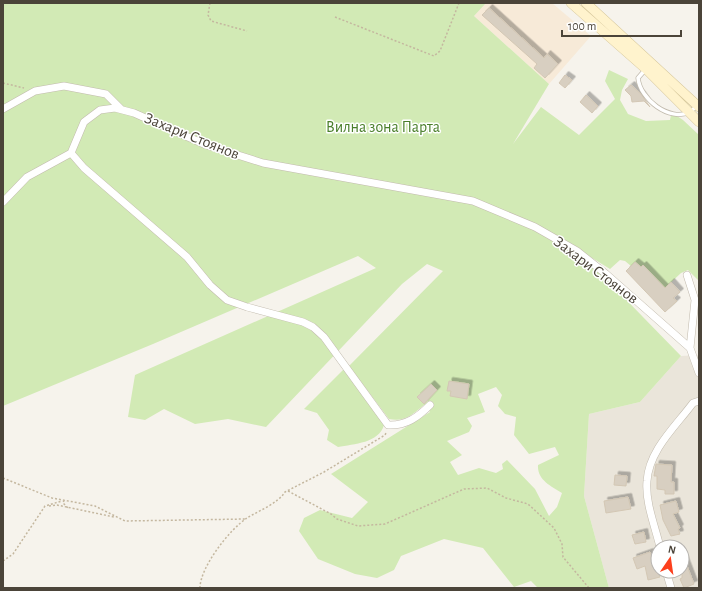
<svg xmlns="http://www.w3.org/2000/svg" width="702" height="591" viewBox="0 0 702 591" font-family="'Alegreya Sans',sans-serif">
<defs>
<filter id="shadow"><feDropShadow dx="3.5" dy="-3.5" stdDeviation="0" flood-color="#0004"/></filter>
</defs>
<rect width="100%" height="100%" fill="#f6f3ec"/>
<path fill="#eae5da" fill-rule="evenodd" d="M 699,355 L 699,588 L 609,588 L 584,496 L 589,414 L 640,402 L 681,356 ZM 658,547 L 682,547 L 682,571 L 658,571 Z"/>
<path fill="#f7ead8" d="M 486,3 L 552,3 L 591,36 L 549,84 L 474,16 Z"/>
<path fill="#d2eab5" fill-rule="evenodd" d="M 3,3 L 486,3 L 474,16 L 549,84 L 513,144 L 541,107 L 579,135 L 615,99 L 605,81 L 609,70 L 628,79 L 622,90 L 620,100 L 628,114 L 646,121 L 670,120 L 671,115 L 677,116 L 683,120 L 699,135 L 699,281 L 688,270 L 681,273 L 665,288 L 643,265 L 641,267 L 635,262 L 631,266 L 625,261 L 620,260 L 610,269 L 550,232 L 604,277 L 681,356 L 640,402 L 589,414 L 584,496 L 609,588 L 538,588 L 531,581 L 514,587 L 483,548 L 444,539 L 401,556 L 394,570 L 377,578 L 355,574 L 318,559 L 299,531 L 304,518 L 320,510 L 352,518 L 368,502 L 331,474 L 430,412 L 424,405 C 412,415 405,422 389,419 L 349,366 L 443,271 L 427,264 L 402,284 L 266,427 L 228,419 L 195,424 L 164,409 L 145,420 L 128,417 L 135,375 L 376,268 L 358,256 L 153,344 L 3,406 ZM 496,387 L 502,395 L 498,406 L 505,414 L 516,417 L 514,435 L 529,454 L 555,447 L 559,455 L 538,465 C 537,480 551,486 562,493 L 557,507 L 549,516 L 535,489 L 507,460 L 502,464 L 503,469 L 496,473 L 479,468 L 458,475 L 450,462 L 462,455 L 447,441 L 469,432 L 472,426 L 467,418 L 485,412 L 478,394 Z
M 344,369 L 384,425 C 379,443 354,444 338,447 L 327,440 L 329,430 L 317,413 L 304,409 Z"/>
<path fill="#d8cfc1" stroke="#d3c7b4" filter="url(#shadow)" d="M 489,8 L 544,58 L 547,54 L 558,64 L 545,78 L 534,68 L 537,64 L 482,15 Z
M 565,75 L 572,80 L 565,88 L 559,83 Z
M 631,85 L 641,94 L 650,107 L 644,101 L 632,102 L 631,96 L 625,90 Z
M 586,95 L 598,106 L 592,113 L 580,102 Z
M 635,262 L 641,267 L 643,265 L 665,288 L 671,282 L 680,292 L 673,298 L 677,301 L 665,312 L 626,271 Z
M 449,381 L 469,384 L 467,399 L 450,396 L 451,391 L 447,391 Z
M 431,384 L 437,390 L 424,404 L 417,397 Z
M 656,464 L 672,465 L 671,482 L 674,482 L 674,494 L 665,494 L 665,490 L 657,489 L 657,476 L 654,476 Z
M 615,475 L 627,476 L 626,486 L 614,485 Z
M 628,497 L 631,509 L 606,513 L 604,501 Z
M 676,501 L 679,512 L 673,514 L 680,528 L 678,529 L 680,534 L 671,536 L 663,520 L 660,505 Z
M 644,532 L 646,542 L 635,544 L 632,535 Z
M 650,552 L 660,577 L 648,580 L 645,566 L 637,569 L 633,558 Z
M 682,553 L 694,584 L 684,588 L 680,579 L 682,578 Z"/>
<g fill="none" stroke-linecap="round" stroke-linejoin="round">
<g stroke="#c2bbae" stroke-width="5">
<path id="service" d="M 645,70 L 638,78 C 640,99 669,122 690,112 C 692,111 695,107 697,105"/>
</g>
<g stroke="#c2bbae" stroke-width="8">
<path id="minor" d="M 3,109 L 35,91 L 64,86 L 106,94 L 121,109
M 3,202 L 27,177 L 71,153
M 687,275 L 695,300 L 690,348
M 430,405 C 418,417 406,426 388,425 L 324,337 L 313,327 L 303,322 L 247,307 L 227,300 L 210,285 L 187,257 L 84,168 L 71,153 L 84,122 L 100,110 L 115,108 L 134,113 L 206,145 L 263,163 L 473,201 L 535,227 L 577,251 L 606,274 L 690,348 L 699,373
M 660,547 C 655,526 645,502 647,481 C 649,450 676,426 693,403 L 699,401
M 666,571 L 671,588"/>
</g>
<g stroke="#d6c79b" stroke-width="10">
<path id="secondary" d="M 571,3 L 646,69 L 699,122
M 586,3 L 699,107"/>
</g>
<path stroke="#c4b79f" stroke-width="1.5" stroke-dasharray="2 2" stroke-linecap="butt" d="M 210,3 L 208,15 L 211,21 L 247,31
M 335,17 L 434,56 L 440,51 L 459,3
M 3,83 L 24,88
M 3,478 L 52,498 L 95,506 L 125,521 L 246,519
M 288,491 L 331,514 L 337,519 L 358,526 L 385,524 L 464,489 L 487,488 L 506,498 L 528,504 L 554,528 L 562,544 L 563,557 L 589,588
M 64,500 L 63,503 L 68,508
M 49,506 L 57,505 L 114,517
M 3,561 L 13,554 L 45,506 L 62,501
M 200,588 C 200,567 230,529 247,518 C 260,510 277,504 285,492 L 324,472 L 385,435 L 386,433"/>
<use href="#service" stroke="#fff" stroke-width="3.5"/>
<use href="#minor" stroke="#fff" stroke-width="7"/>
<use href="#secondary" stroke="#fff3cd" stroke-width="9"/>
</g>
<g text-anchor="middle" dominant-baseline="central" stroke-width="3" stroke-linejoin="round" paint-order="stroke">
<g font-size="16" fill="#4a7f2a" stroke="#fff">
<text x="383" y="127">Вилна зона Парта</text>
</g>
<g font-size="16" fill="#4b4439" stroke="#fff">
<text transform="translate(192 136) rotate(22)">Захари Стоянов</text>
<text transform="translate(596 270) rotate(37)">Захари Стоянов</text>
</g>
</g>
<rect width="702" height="591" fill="none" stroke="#4b4439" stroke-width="8"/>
<g transform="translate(670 559) rotate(13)"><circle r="19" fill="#ffffff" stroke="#b7b4b0"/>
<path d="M0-3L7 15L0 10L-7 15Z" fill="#fc3f1d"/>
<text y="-6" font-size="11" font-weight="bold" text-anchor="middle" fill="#4b4439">N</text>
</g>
<path d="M562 30v6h119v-6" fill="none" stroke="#4b4439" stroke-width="2"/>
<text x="568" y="30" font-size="12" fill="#4b4439" stroke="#ffffff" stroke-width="3" paint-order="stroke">100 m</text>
</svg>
